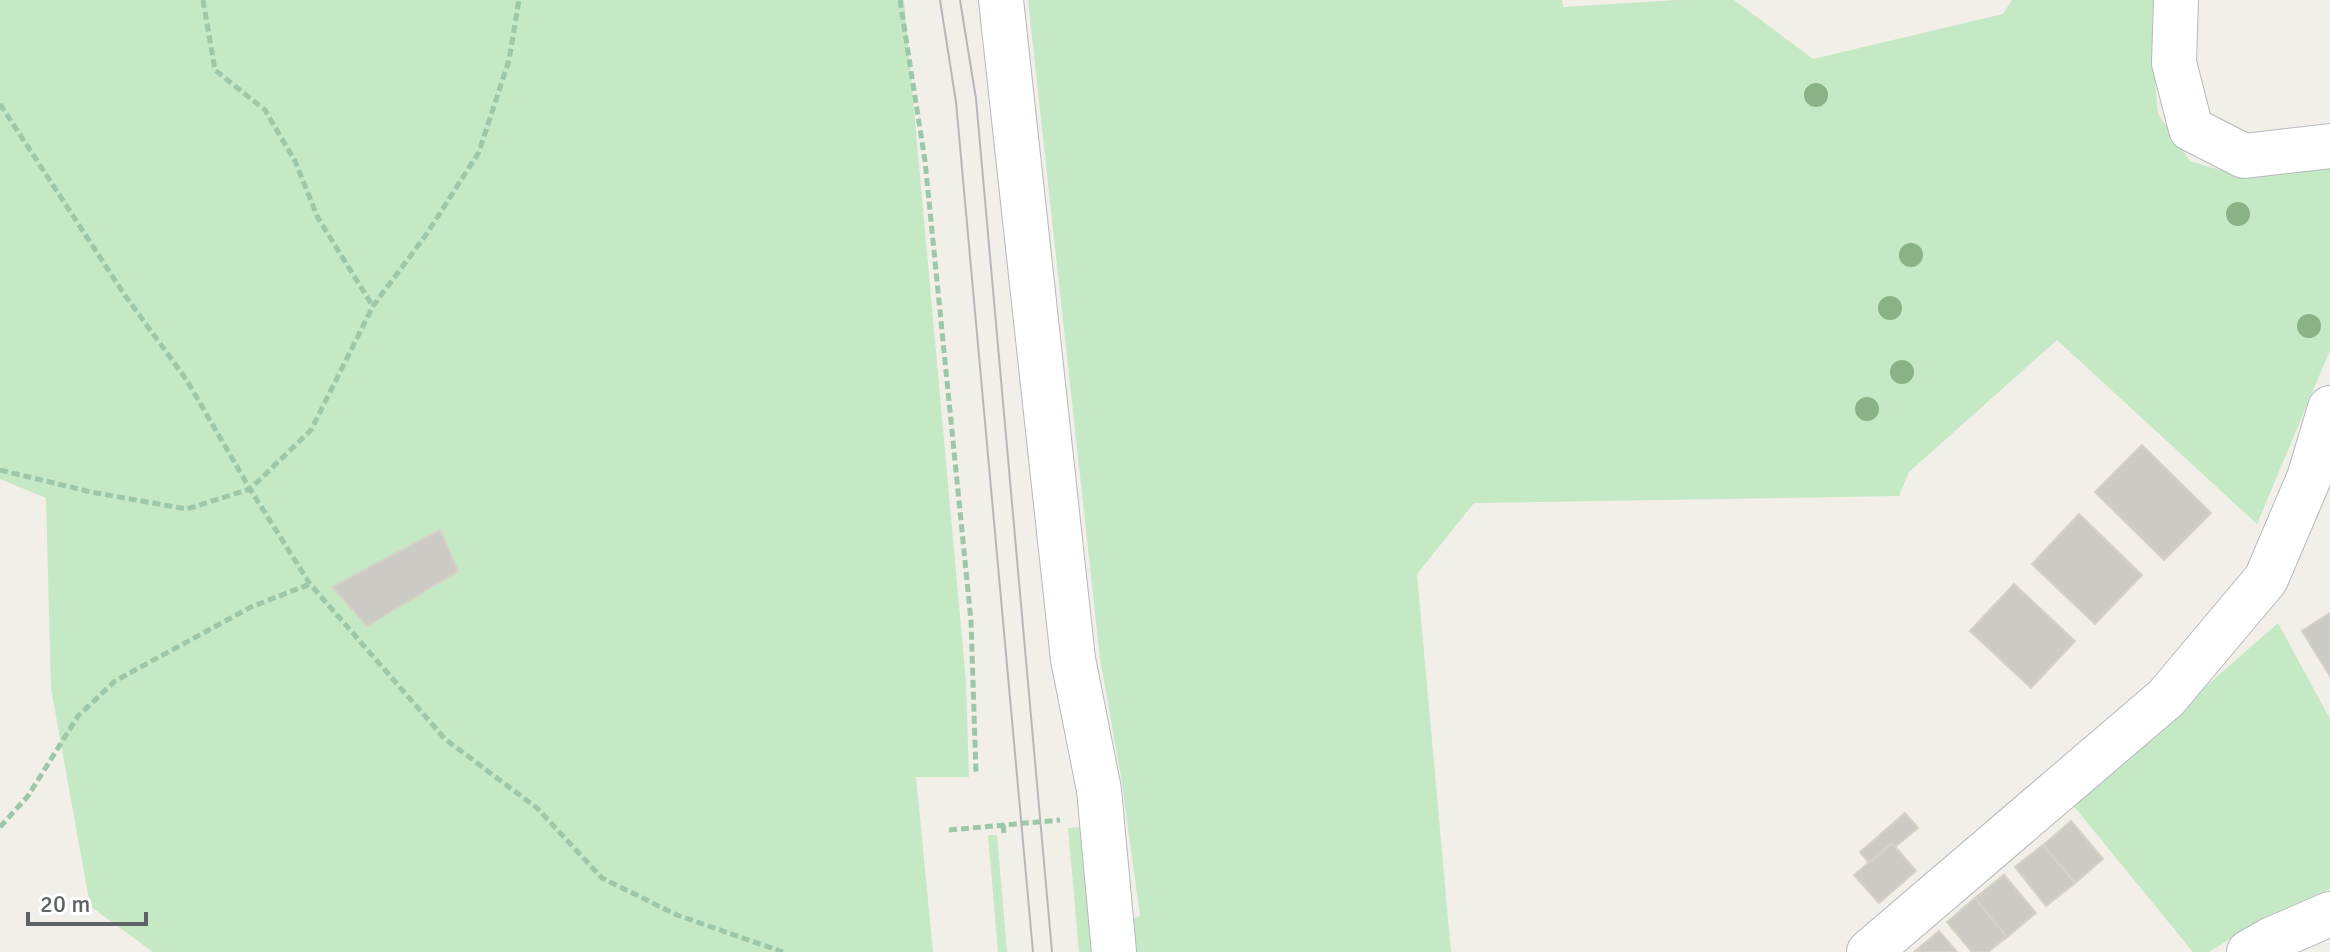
<svg xmlns="http://www.w3.org/2000/svg" width="2330" height="952" viewBox="0 0 2330 952" font-family="Signika,sans-serif">
<rect width="100%" height="100%" fill="#f1efe8"/>
<path fill="#c5e8c5" fill-rule="evenodd" d="M 0,0 L 904,0 L 966,682 L 969,777 L 916,777 L 933,952 L 153,952 L 90,906 L 51,688 L 46,498 L 0,479 ZM 440,530 L 458,571 L 368,626 L 332,587 Z
M 1028,0 L 1562,0 L 1563,7 L 1678,0 L 1734,0 L 1813,59 L 2003,14 L 2012,0 L 2153,0 L 2152,48 L 2158,114 L 2190,161 L 2237,175 L 2330,164 L 2330,350 L 2257,524 L 2057,340 L 1909,472 L 1899,496 L 1474,503 L 1417,574 L 1451,952 L 1133,952 L 1130,920 L 1140,916 L 1121,777 L 1100,658 Z
M 2278,623 L 2330,719 L 2330,889 L 2265,917 L 2209,952 L 2193,952 L 2072,804 Z
M 1088,827 L 1099,952 L 1079,952 L 1068,828 Z
M 988,835 L 997,835 L 1007,952 L 998,952 Z"/>
<path fill="#cccac5" stroke="#d6d1c6" stroke-width="2" d="M 2142,445 L 2211,513 L 2164,560 L 2095,492 Z
M 2079,514 L 2142,575 L 2095,624 L 2032,564 Z
M 440,530 L 458,571 L 367,626 L 332,587 Z
M 2014,584 L 2075,641 L 2031,688 L 1970,631 Z
M 2330,613 L 2330,676 L 2302,631 Z
M 1905,813 L 1918,828 L 1895,847 L 1892,843 L 1869,863 L 1860,852 Z
M 2071,821 L 2103,859 L 2075,883 L 2043,845 Z
M 1892,843 L 1916,871 L 1879,903 L 1854,875 Z
M 2043,845 L 2075,883 L 2046,906 L 2015,867 Z
M 2004,875 L 2036,913 L 2007,937 L 1975,898 Z
M 1975,898 L 2007,937 L 1988,952 L 1972,952 L 1947,922 Z
M 1939,931 L 1957,952 L 1914,952 Z"/>
<g fill="none" stroke-linecap="round" stroke-linejoin="round">
<g stroke="#b5b8bc" stroke-width="46">
<path id="minor" d="M 1001,0 L 1073,659 L 1099,790 L 1114,952
M 2176,0 L 2174,63 L 2191,129 L 2244,156 L 2330,146
M 2249,952 L 2270,940 L 2330,914"/>
</g>
<g stroke="#b5b8bc" stroke-width="46">
<path id="tertiary" d="M 1869,952 L 2166,698 L 2266,579 L 2309,478 L 2330,408"/>
</g>
<path stroke="#9cc7a9" stroke-width="5" stroke-dasharray="8 4" stroke-linecap="butt" d="M 203,0 L 215,70 L 265,110 L 295,161 L 318,218 L 372,305
M 900,0 L 925,161 L 971,621 L 976,773
M 0,104 L 124,294 L 186,379 L 250,489 L 310,584 L 445,739 L 537,808 L 602,878 L 677,915 L 783,952
M 0,470 L 91,492 L 187,509 L 250,489 L 311,430 L 373,306 L 426,235 L 479,152 L 509,60 L 519,0
M 1003,825 L 1004,834
M 0,827 L 28,796 L 78,716 L 115,681 L 251,607 L 310,584
M 949,830 L 1060,820"/>
<use href="#minor" stroke="#fff" stroke-width="44"/>
<use href="#tertiary" stroke="#fff" stroke-width="44"/>
<path stroke="#b6b7b8" stroke-width="2" d="M 940,0 L 956,102 L 1033,952
M 960,0 L 976,99 L 1052,952"/>
</g>
<g fill="#89b387">
<circle cx="1816" cy="95" r="12"/>
<circle cx="2238" cy="214" r="12"/>
<circle cx="1911" cy="255" r="12"/>
<circle cx="1890" cy="308" r="12"/>
<circle cx="2309" cy="326" r="12"/>
<circle cx="1902" cy="372" r="12"/>
<circle cx="1867" cy="409" r="12"/>
</g>
<path d="M28 912v12h118v-12" fill="none" stroke="#5f6368" stroke-width="4"/>
<text x="40" y="912" font-size="24" fill="#5f6368" stroke="#ffffff" stroke-width="6" paint-order="stroke">20 m</text>
</svg>
